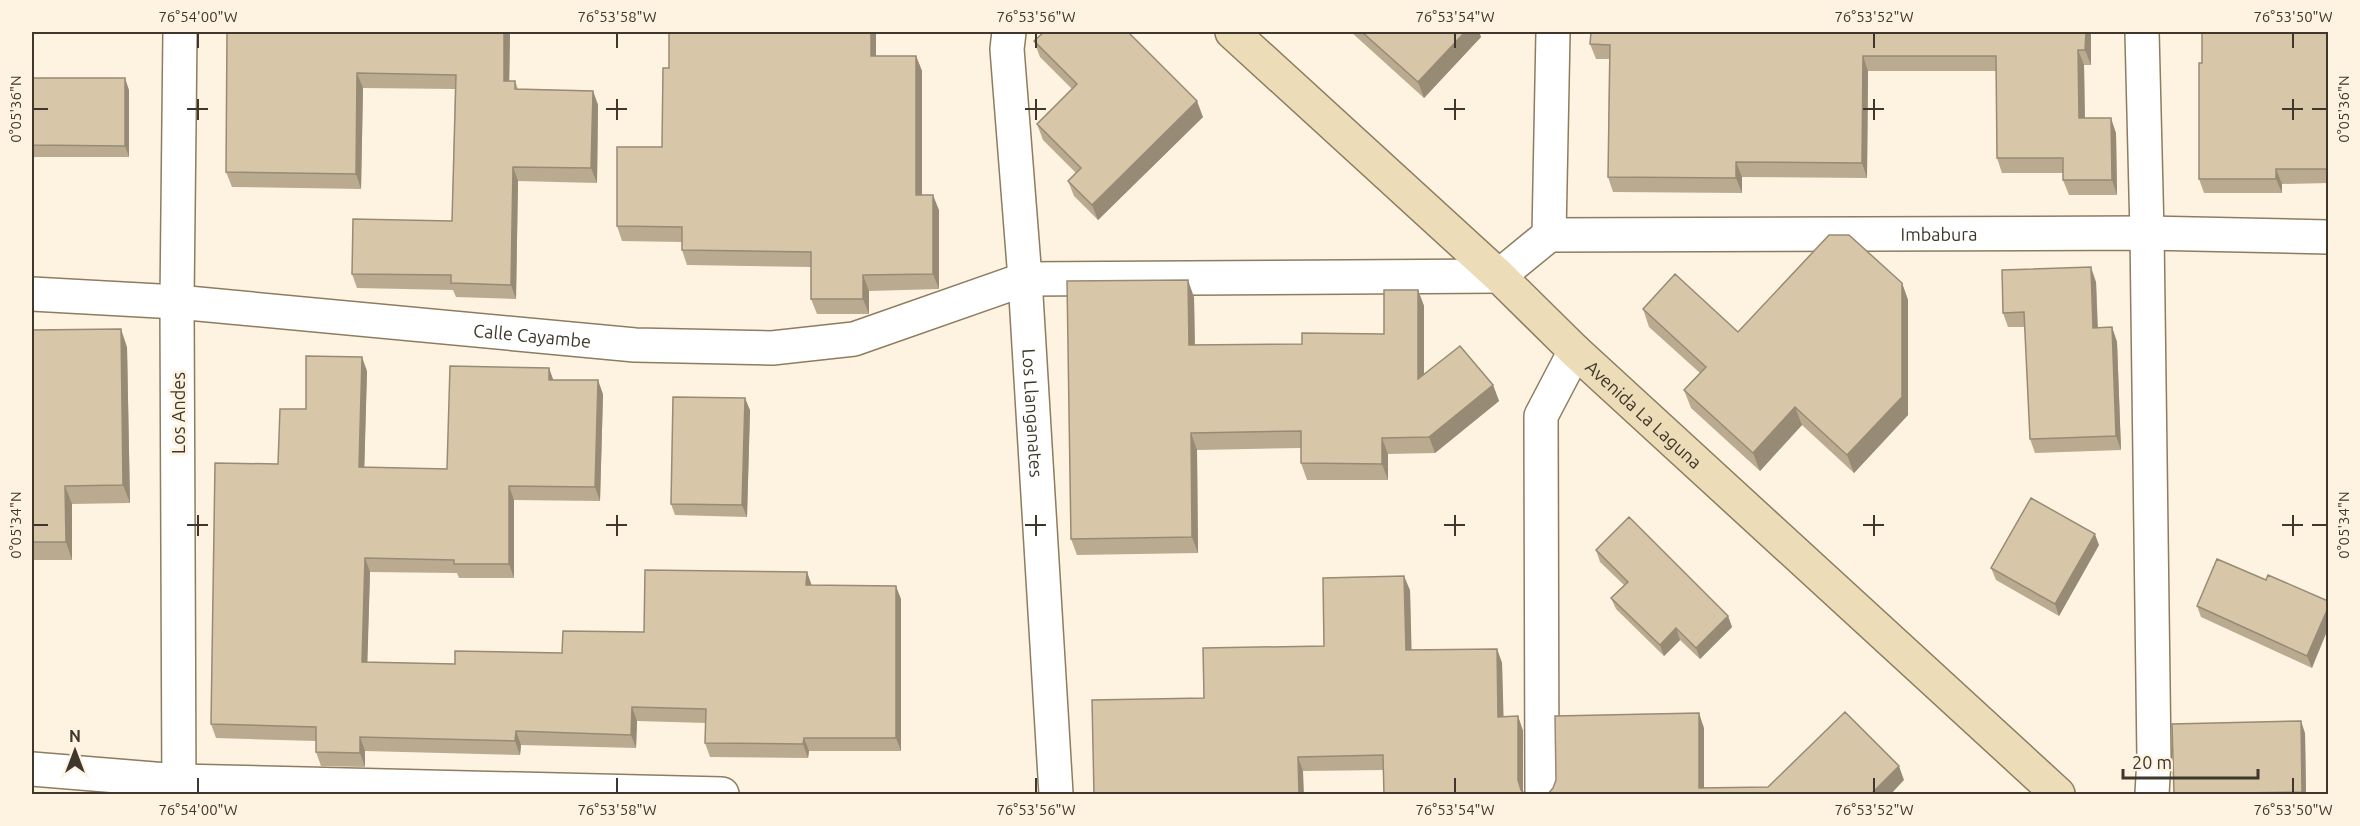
<svg xmlns="http://www.w3.org/2000/svg" width="2360" height="826" viewBox="0 0 2360 826" font-family="Ubuntu,sans-serif">
<rect width="100%" height="100%" fill="#fef3e0"/>
<g fill="none" stroke-linecap="round" stroke-linejoin="round">
<g stroke="#8d7c60" stroke-width="36">
<g id="street">
<path id="s1" d="M 1009,32 L 1007,49 L 1025,279 L 1056,794"/>
<path d="M 2142,32 L 2147,233 L 2154,759 L 2152,794"/>
<path id="s2" d="M 1549,235 L 2147,233 L 2328,237"/>
<path id="s3" d="M 32,294 L 177,302 L 635,345 L 772,348 L 854,339 L 1025,279 L 1499,276 L 1549,235 L 1553,32"/>
<path d="M 32,769 L 179,781 L 722,794"/>
<path d="M 179,794 L 177,302 L 180,32"/>
<path d="M 1542,794 L 1541,416 L 1575,351"/>
</g>
</g>
<g stroke="#8d7c60" stroke-width="36">
<g id="secondary">
<path id="s4" d="M 1232,32 L 1499,276 L 1575,351 L 2058,794"/>
</g>
</g>
<use href="#street" stroke="#fff" stroke-width="33"/>
<use href="#secondary" stroke="#ecdcb7" stroke-width="33"/>
</g>
<path fill="#baaa90" d="M 227,32 L 510,32 L 509,81 L 515,81 L 518,89 L 593,91 L 598,105 L 597,183 L 518,181 L 516,299 L 456,297 L 453,290 L 357,288 L 352,274 L 452,221 L 455,89 L 363,88 L 361,189 L 232,187 L 226,172 Z
M 876,32 L 876,56 L 916,56 L 922,71 L 922,195 L 939,210 L 939,289 L 869,291 L 869,314 L 817,314 L 811,299 L 811,267 L 687,265 L 682,250 L 682,242 L 622,241 L 617,226 L 662,147 L 669,68 Z
M 1351,32 L 1479,32 L 1481,37 L 1424,98 Z
M 2091,32 L 2091,65 L 2084,65 L 2085,118 L 2116,133 L 2117,195 L 2069,195 L 2063,180 L 2063,173 L 2002,173 L 1997,158 L 1996,71 L 1868,71 L 1867,178 L 1742,177 L 1742,193 L 1613,192 L 1608,177 L 1609,59 L 1596,59 L 1590,44 Z
M 2328,32 L 2328,183 L 2282,184 L 2282,193 L 2204,193 L 2199,179 L 2202,63 Z
M 1034,41 L 1203,117 L 1098,220 L 1074,196 L 1068,181 L 1076,173 L 1043,140 L 1037,124 L 1072,89 L 1040,57 Z
M 32,78 L 129,90 L 129,157 L 32,157 Z
M 2096,282 L 2098,328 L 2112,327 L 2117,342 L 2121,450 L 2035,453 L 2030,439 L 2025,327 L 2008,327 L 2003,313 Z
M 1902,283 L 1908,300 L 1908,415 L 1854,473 L 1802,425 L 1760,471 L 1691,408 L 1684,390 L 1700,373 L 1649,327 L 1643,309 L 1738,332 Z
M 1418,290 L 1424,306 L 1424,374 L 1493,385 L 1499,401 L 1435,453 L 1388,454 L 1388,480 L 1307,480 L 1301,463 L 1301,448 L 1197,450 L 1198,553 L 1077,555 L 1071,539 L 1194,297 L 1195,345 L 1302,344 L 1384,334 Z
M 32,330 L 127,347 L 130,503 L 72,504 L 72,560 L 32,560 Z
M 549,368 L 553,380 L 603,394 L 600,501 L 514,500 L 514,578 L 459,578 L 457,573 L 370,572 L 367,662 L 455,664 L 562,653 L 644,632 L 807,572 L 811,585 L 901,599 L 901,751 L 809,751 L 808,758 L 710,757 L 705,743 L 706,723 L 637,721 L 636,748 L 521,745 L 520,755 L 365,751 L 365,767 L 321,766 L 316,752 L 316,741 L 216,738 L 211,724 L 278,464 L 306,409 L 367,371 L 364,467 L 447,469 Z
M 750,410 L 747,517 L 675,515 L 671,504 Z
M 2099,545 L 2059,616 L 1996,580 L 1991,568 Z
M 1596,550 L 1728,616 L 1732,627 L 1700,659 L 1680,640 L 1664,656 L 1616,609 L 1611,598 L 1624,585 L 1600,562 Z
M 2266,580 L 2328,601 L 2312,668 L 2201,617 L 2197,606 Z
M 1410,590 L 1411,650 L 1497,649 L 1502,663 L 1503,716 L 1518,716 L 1523,731 L 1523,792 L 1383,770 L 1303,771 L 1204,698 L 1324,646 Z
M 2172,724 L 2305,733 L 2306,795 L 2174,795 Z"/>
<path fill="#978b76" d="M 504,32 L 510,32 L 509,95 L 504,81 Z
M 871,32 L 876,32 L 876,71 L 871,56 Z
M 1465,32 L 1479,32 L 1481,37 L 1424,98 L 1418,82 Z
M 2086,32 L 2091,32 L 2091,65 L 2085,50 Z
M 2078,50 L 2084,65 L 2085,133 L 2079,118 Z
M 916,56 L 922,71 L 922,210 L 916,195 Z
M 1863,56 L 1868,71 L 1867,178 L 1862,163 Z
M 357,73 L 363,88 L 361,189 L 356,174 Z
M 125,78 L 129,90 L 129,157 L 125,146 Z
M 593,91 L 598,105 L 597,183 L 591,168 Z
M 1197,101 L 1203,117 L 1098,220 L 1092,205 Z
M 2111,118 L 2116,133 L 2117,195 L 2112,180 Z
M 1736,162 L 1742,177 L 1742,193 L 1736,178 Z
M 513,167 L 518,181 L 516,299 L 511,285 Z
M 2276,169 L 2282,184 L 2282,193 L 2276,179 Z
M 933,195 L 939,210 L 939,289 L 933,274 Z
M 2091,267 L 2096,282 L 2098,342 L 2093,328 Z
M 863,275 L 869,291 L 869,314 L 863,299 Z
M 1188,280 L 1194,297 L 1195,361 L 1189,345 Z
M 1902,283 L 1908,300 L 1908,415 L 1854,473 L 1847,455 Z
M 1418,290 L 1424,306 L 1424,395 L 1418,379 Z
M 2112,327 L 2117,342 L 2121,450 L 2116,436 Z
M 121,329 L 127,347 L 130,503 L 123,485 Z
M 362,357 L 367,371 L 364,481 L 359,467 Z
M 549,368 L 554,382 L 549,380 Z
M 598,380 L 603,394 L 600,501 L 595,487 Z
M 1493,385 L 1499,401 L 1435,453 L 1429,437 Z
M 745,398 L 750,410 L 747,517 L 742,505 Z
M 1795,407 L 1802,425 L 1760,471 L 1753,453 Z
M 1191,433 L 1197,450 L 1198,553 L 1192,537 Z
M 1382,438 L 1388,454 L 1388,480 L 1382,464 Z
M 65,486 L 72,504 L 72,560 L 66,542 Z
M 509,486 L 514,500 L 514,578 L 509,564 Z
M 2095,534 L 2099,545 L 2059,616 L 2055,604 Z
M 365,558 L 370,572 L 367,676 L 362,662 Z
M 807,572 L 812,586 L 806,585 Z
M 1404,576 L 1410,590 L 1412,665 L 1406,650 Z
M 896,586 L 901,599 L 901,751 L 896,738 Z
M 2328,608 L 2328,629 L 2312,668 L 2307,656 Z
M 1728,616 L 1732,627 L 1700,659 L 1696,648 Z
M 1676,628 L 1680,640 L 1664,656 L 1660,645 Z
M 1497,649 L 1502,663 L 1504,731 L 1498,717 Z
M 632,707 L 637,721 L 636,748 L 631,735 Z
M 1699,713 L 1704,728 L 1704,795 L 1699,788 Z
M 1518,716 L 1523,731 L 1523,795 L 1518,780 Z
M 2301,721 L 2305,733 L 2306,795 L 2303,795 L 2302,792 Z
M 516,731 L 521,745 L 520,755 L 515,741 Z
M 360,737 L 365,751 L 365,767 L 360,753 Z
M 804,738 L 809,751 L 808,758 L 803,744 Z
M 1298,757 L 1303,771 L 1304,795 L 1299,795 Z
M 1899,766 L 1904,780 L 1890,795 L 1870,795 Z"/>
<path fill="#d8c6a8" stroke="#978b76" stroke-width="1.5" d="M 227,32 L 504,32 L 504,81 L 515,81 L 515,89 L 593,91 L 591,168 L 513,167 L 511,285 L 451,283 L 451,275 L 352,274 L 353,219 L 452,221 L 456,75 L 357,73 L 356,174 L 226,172 Z
M 669,32 L 871,32 L 871,56 L 916,56 L 916,195 L 933,195 L 933,274 L 863,275 L 863,299 L 811,299 L 811,252 L 682,250 L 682,227 L 617,226 L 617,147 L 662,147 L 663,68 L 669,68 Z
M 1044,32 L 1128,32 L 1197,101 L 1092,205 L 1068,181 L 1081,168 L 1037,124 L 1077,84 L 1034,41 Z
M 1362,32 L 1465,32 L 1418,82 Z
M 1591,32 L 2086,32 L 2085,50 L 2078,50 L 2079,118 L 2111,118 L 2112,180 L 2063,180 L 2063,158 L 1997,158 L 1996,56 L 1863,56 L 1862,163 L 1736,162 L 1736,178 L 1608,177 L 1610,45 L 1590,44 Z
M 2202,32 L 2328,32 L 2328,169 L 2276,169 L 2276,179 L 2199,179 L 2199,63 L 2202,63 Z
M 32,78 L 125,78 L 125,146 L 32,145 Z
M 1829,235 L 1849,235 L 1902,283 L 1902,397 L 1847,455 L 1795,407 L 1753,453 L 1684,390 L 1706,367 L 1643,309 L 1675,274 L 1738,332 Z
M 2091,267 L 2093,328 L 2112,327 L 2116,436 L 2030,439 L 2024,312 L 2003,313 L 2002,270 Z
M 1188,280 L 1189,345 L 1302,344 L 1302,333 L 1384,334 L 1384,290 L 1418,290 L 1418,379 L 1460,346 L 1493,385 L 1429,437 L 1382,438 L 1382,464 L 1301,463 L 1301,431 L 1191,433 L 1192,537 L 1071,539 L 1067,281 Z
M 121,329 L 123,485 L 65,486 L 66,542 L 32,542 L 32,330 Z
M 306,356 L 362,357 L 359,467 L 447,469 L 450,366 L 549,368 L 549,380 L 598,380 L 595,487 L 509,486 L 509,564 L 454,564 L 454,560 L 365,558 L 362,662 L 455,664 L 455,651 L 562,653 L 563,631 L 644,632 L 645,570 L 807,572 L 806,585 L 896,586 L 896,738 L 804,738 L 803,744 L 705,743 L 706,709 L 632,707 L 631,735 L 516,731 L 515,741 L 360,737 L 360,753 L 316,752 L 316,727 L 211,724 L 215,463 L 278,464 L 280,409 L 306,409 Z
M 673,397 L 745,398 L 742,505 L 671,504 Z
M 2031,498 L 2095,534 L 2055,604 L 1991,568 Z
M 1629,517 L 1728,616 L 1696,648 L 1676,628 L 1660,645 L 1611,598 L 1628,582 L 1596,550 Z
M 2217,559 L 2266,580 L 2268,575 L 2328,601 L 2328,608 L 2307,656 L 2197,606 Z
M 1404,576 L 1406,650 L 1497,649 L 1498,717 L 1518,716 L 1518,780 L 1521,790 L 1526,795 L 1384,795 L 1383,755 L 1298,757 L 1299,795 L 1094,795 L 1092,700 L 1204,698 L 1203,648 L 1324,646 L 1323,578 Z
M 1845,712 L 1899,766 L 1870,795 L 1547,795 L 1553,788 L 1556,780 L 1555,716 L 1699,713 L 1699,788 L 1768,787 Z
M 2301,721 L 2302,792 L 2174,794 L 2172,724 Z"/>
<path fill="none" stroke="#3f372b" stroke-width="2" d="M 198,33 L 198,48M 617,33 L 617,48M 1036,33 L 1036,48M 1455,33 L 1455,48M 1874,33 L 1874,48M 2293,33 L 2293,48M 198,99 L 198,120M 617,99 L 617,120M 1036,99 L 1036,120M 1455,99 L 1455,120M 1874,99 L 1874,120M 2293,99 L 2293,120M 33,109 L 48,109M 187,109 L 208,109M 606,109 L 627,109M 1025,109 L 1046,109M 1444,109 L 1465,109M 1863,109 L 1884,109M 2282,109 L 2303,109M 2312,109 L 2327,109M 198,515 L 198,536M 617,515 L 617,536M 1036,515 L 1036,536M 1455,515 L 1455,536M 1874,515 L 1874,536M 2293,515 L 2293,536M 33,525 L 48,525M 187,525 L 208,525M 606,525 L 627,525M 1025,525 L 1046,525M 1444,525 L 1465,525M 1863,525 L 1884,525M 2282,525 L 2303,525M 2312,525 L 2327,525M 198,778 L 198,793M 617,778 L 617,793M 1036,778 L 1036,793M 1455,778 L 1455,793M 1874,778 L 1874,793M 2293,778 L 2293,793"/>
<g text-anchor="middle" dominant-baseline="central" stroke-width="6" stroke-linejoin="round" paint-order="stroke">
<g font-size="18" fill="#3f372b" stroke="#fef3e0">
<text stroke="none"><textPath href="#s2" startOffset="390">Imbabura</textPath></text>
<text stroke="none"><textPath href="#s3" startOffset="502">Calle Cayambe</textPath></text>
<text transform="translate(178 413) rotate(-90)">Los Andes</text>
<text stroke="none"><textPath href="#s1" startOffset="382">Los Llanganates</textPath></text>
<text stroke="none"><textPath href="#s4" startOffset="562">Avenida La Laguna</textPath></text>
</g>
</g>
<rect width="2360" height="826" fill="none" stroke="#fef3e0" stroke-width="66"/>
<g transform="translate(75 751)" stroke="#fef3e0" stroke-width="4.5" paint-order="stroke">
<path d="M0-4.5L10 22L0 15L-10 22Z" fill="#3f372b"/>
<text y="-9" font-size="16" font-weight="bold" text-anchor="middle" fill="#3f372b">N</text>
</g>
<path d="M2123 769v9h135v-9" fill="none" stroke="#3f372b" stroke-width="3"/>
<text x="2132" y="769" font-size="18" fill="#3f372b" stroke="#fef3e0" stroke-width="4.5" paint-order="stroke">20 m</text>
<rect x="33" y="33" width="2294" height="760" fill="none" stroke="#3f372b" stroke-width="2"/>
<g font-size="15" text-anchor="middle" fill="#3f372b">
<text x="198" y="22">76°54'00"W</text>
<text x="617" y="22">76°53'58"W</text>
<text x="1036" y="22">76°53'56"W</text>
<text x="1455" y="22">76°53'54"W</text>
<text x="1874" y="22">76°53'52"W</text>
<text x="2293" y="22">76°53'50"W</text>
<text transform="translate(16 109) rotate(-90)" y="5">0°05'36"N</text>
<text transform="translate(2344 109) rotate(-90)" y="5">0°05'36"N</text>
<text transform="translate(16 525) rotate(-90)" y="5">0°05'34"N</text>
<text transform="translate(2344 525) rotate(-90)" y="5">0°05'34"N</text>
<text x="198" y="815">76°54'00"W</text>
<text x="617" y="815">76°53'58"W</text>
<text x="1036" y="815">76°53'56"W</text>
<text x="1455" y="815">76°53'54"W</text>
<text x="1874" y="815">76°53'52"W</text>
<text x="2293" y="815">76°53'50"W</text>
</g>
</svg>
